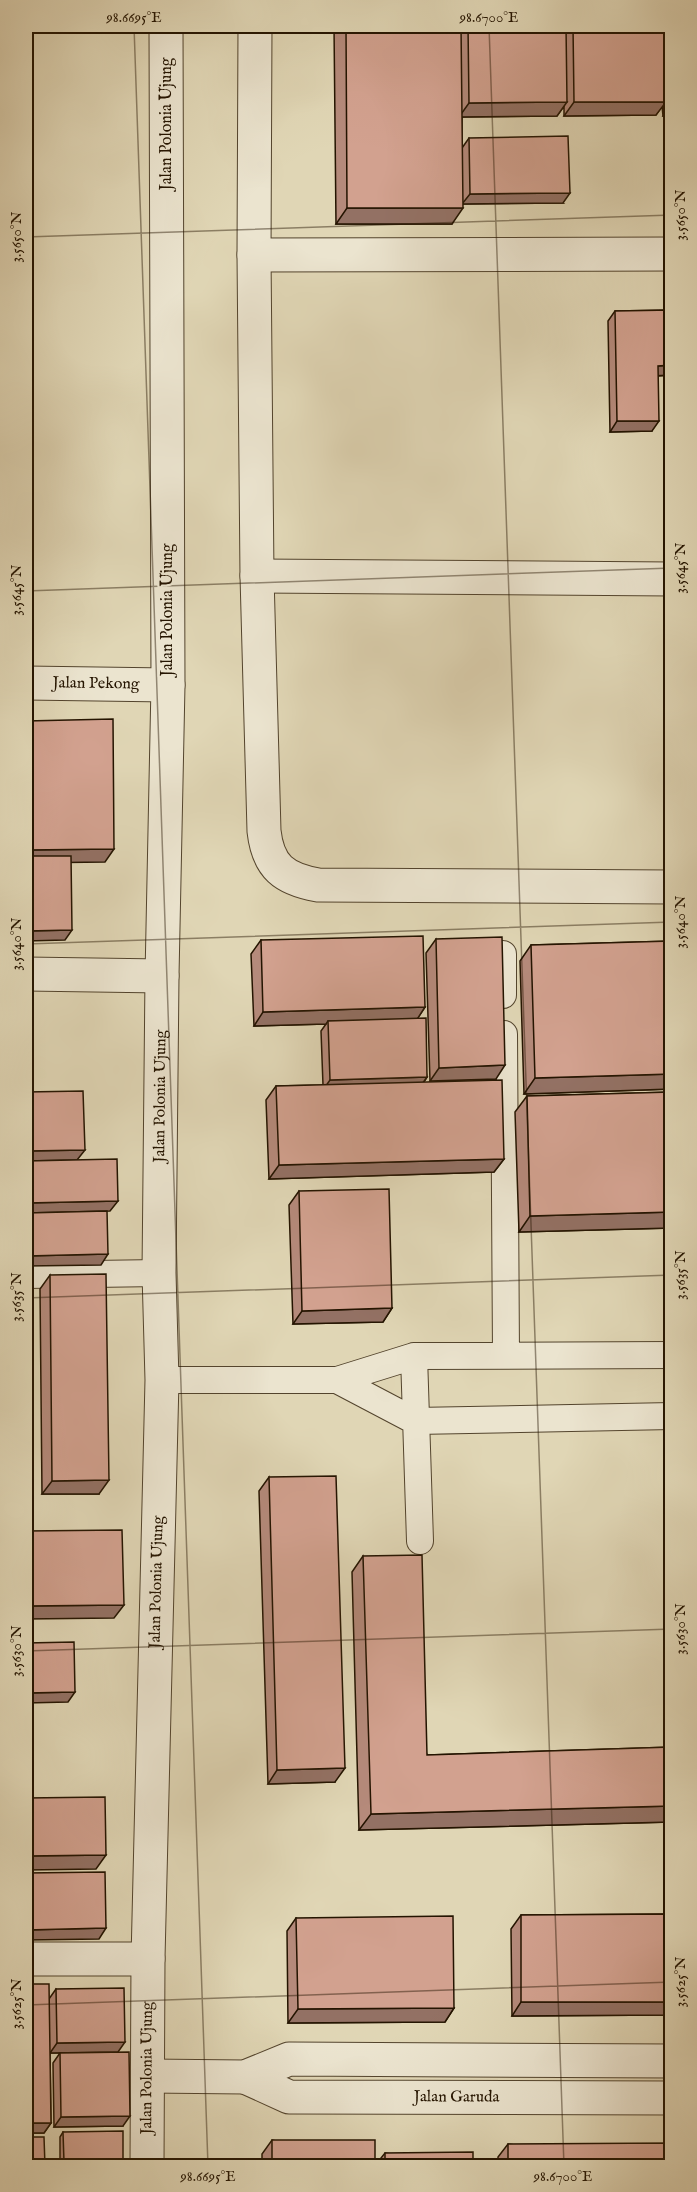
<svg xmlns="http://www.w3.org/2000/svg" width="697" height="2192" viewBox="0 0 697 2192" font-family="'IM FELL English',serif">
<rect width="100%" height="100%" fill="#e0d6b5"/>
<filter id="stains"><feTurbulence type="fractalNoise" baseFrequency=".00333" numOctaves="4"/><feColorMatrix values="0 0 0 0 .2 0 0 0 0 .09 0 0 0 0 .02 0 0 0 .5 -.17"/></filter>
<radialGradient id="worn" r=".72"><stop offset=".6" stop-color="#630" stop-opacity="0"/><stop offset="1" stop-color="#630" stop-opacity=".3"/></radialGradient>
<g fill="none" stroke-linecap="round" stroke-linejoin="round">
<g stroke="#53442d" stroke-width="28">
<path id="lane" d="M 503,954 L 503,995
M 504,1034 L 506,1355
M 26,1275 L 159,1273
M 414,1356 L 420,1541
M 162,1380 L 337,1380 L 414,1356 L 672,1355
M 337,1380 L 415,1421 L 672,1416"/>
</g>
<g stroke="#53442d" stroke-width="35">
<g id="street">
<path d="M 255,26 L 254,255 L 257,576 L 264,831 C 268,867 284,879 318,885 L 672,887"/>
<path d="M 254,255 L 672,254"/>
<path d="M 257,576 L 672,579"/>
<path id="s1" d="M 26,683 L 168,685"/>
<path d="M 26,974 L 162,976"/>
<path d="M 26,1959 L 148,1959"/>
<path d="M 148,2076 L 245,2077 L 289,2059 L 672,2061"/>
<path id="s2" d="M 245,2077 L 289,2097 L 672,2098"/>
<path id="s3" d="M 147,2166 L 148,1959 L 162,1380 L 159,1273 L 162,976 L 168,685 L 166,26"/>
</g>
</g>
<use href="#lane" stroke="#ebe4cf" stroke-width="26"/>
<use href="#street" stroke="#ebe4cf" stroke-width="33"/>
</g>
<path fill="#b58a7b" stroke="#241400" stroke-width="1.5" d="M 334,26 L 672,26 L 672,116 L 663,116 L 662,106 L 656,115 L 564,116 L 564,106 L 557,116 L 462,117 L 462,148 L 469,138 L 563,203 L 463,204 L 452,224 L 336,224 Z
M 672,310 L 672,375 L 658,376 L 652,431 L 610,432 L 608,321 L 615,311 Z
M 436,939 L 496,1079 L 430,1081 L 426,953 Z
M 261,940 L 425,1007 L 417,1019 L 427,1077 L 424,1082 L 504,1159 L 494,1172 L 269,1179 L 266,1100 L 276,1086 L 323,1085 L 321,1031 L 326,1024 L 254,1026 L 251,954 Z
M 672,941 L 672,1089 L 524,1094 L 520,961 L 531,945 Z
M 672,1092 L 672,1228 L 519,1232 L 515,1112 L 527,1096 Z
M 299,1191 L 392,1308 L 383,1322 L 293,1324 L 289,1205 Z
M 50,1275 L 99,1494 L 42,1494 L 40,1289 Z
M 269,1477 L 335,1782 L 268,1784 L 259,1491 Z
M 363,1556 L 427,1755 L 672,1747 L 671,1822 L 359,1830 L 352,1572 Z
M 672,1914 L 672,2015 L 512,2016 L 511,1929 L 521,1915 Z
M 296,1918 L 454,2008 L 445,2022 L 288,2023 L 287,1931 Z
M 26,1984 L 49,1999 L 56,1989 L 118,2052 L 123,2126 L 54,2127 L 53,2063 L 60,2053 L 50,2053 L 51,2123 L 44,2133 L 26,2133 Z
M 63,2132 L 122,2162 L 128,2166 L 60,2166 L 60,2137 Z
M 272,2140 L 375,2166 L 262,2166 L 262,2154 Z
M 508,2144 L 672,2166 L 498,2166 L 498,2157 Z
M 385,2153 L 473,2166 L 377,2166 L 377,2163 Z"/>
<path fill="#937164" stroke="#241400" stroke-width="1.5" d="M 567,102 L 557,116 L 459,117 L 469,103 Z
M 574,102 L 666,102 L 656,115 L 564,116 Z
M 672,103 L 672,116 L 663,116 Z
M 570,193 L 563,203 L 462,204 L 470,194 Z
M 347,208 L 463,208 L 452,224 L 336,224 Z
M 672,365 L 672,375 L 651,376 L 658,366 Z
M 617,421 L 659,421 L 652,431 L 610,432 Z
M 114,849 L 105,862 L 26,863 L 26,850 Z
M 72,930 L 65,940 L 26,941 L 26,931 Z
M 425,1007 L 416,1021 L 328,1021 L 326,1024 L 254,1026 L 263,1012 Z
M 505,1065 L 496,1079 L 430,1081 L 439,1068 Z
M 672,1074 L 672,1089 L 524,1094 L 535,1078 Z
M 427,1077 L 420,1087 L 323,1090 L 330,1080 Z
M 85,1150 L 77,1160 L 26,1161 L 26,1151 Z
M 504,1159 L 494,1172 L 269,1179 L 279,1165 Z
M 118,1201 L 110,1211 L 26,1213 L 26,1203 Z
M 672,1212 L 672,1228 L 519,1232 L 530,1216 Z
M 108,1254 L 101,1265 L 26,1266 L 26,1256 Z
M 392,1308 L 383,1322 L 293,1324 L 302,1311 Z
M 109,1480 L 99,1494 L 42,1494 L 52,1481 Z
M 124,1605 L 114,1618 L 26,1619 L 26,1606 Z
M 75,1692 L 68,1702 L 26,1703 L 26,1693 Z
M 345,1768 L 335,1782 L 268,1784 L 277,1770 Z
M 672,1806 L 671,1822 L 359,1830 L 371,1814 Z
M 106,1855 L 96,1869 L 26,1870 L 26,1856 Z
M 106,1928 L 99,1939 L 26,1940 L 26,1930 Z
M 521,2002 L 672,2002 L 671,2015 L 512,2016 Z
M 454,2008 L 445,2022 L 288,2023 L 298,2009 Z
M 125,2042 L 118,2052 L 50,2053 L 57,2043 Z
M 130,2116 L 123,2126 L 54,2127 L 61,2117 Z
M 26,2123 L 51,2123 L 44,2133 L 26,2133 Z
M 123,2161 L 120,2166 L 65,2163 L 63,2166 L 61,2166 L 64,2162 Z"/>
<path fill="#d2a18f" stroke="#241400" stroke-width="1.5" d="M 346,26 L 461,26 L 463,208 L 347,208 Z
M 468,26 L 566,26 L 567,102 L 469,103 Z
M 573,26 L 665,26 L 666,102 L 574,102 Z
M 568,136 L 570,193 L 470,194 L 469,138 Z
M 672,310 L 672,365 L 658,366 L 659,421 L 617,421 L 615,311 Z
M 113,719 L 114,849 L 26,850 L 26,721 Z
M 26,856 L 71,856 L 72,930 L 26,931 Z
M 423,936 L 425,1007 L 263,1012 L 261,940 Z
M 502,937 L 505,1065 L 439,1068 L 436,939 Z
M 672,941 L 672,1074 L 535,1078 L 531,945 Z
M 426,1018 L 427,1077 L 330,1080 L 328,1021 Z
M 502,1080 L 504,1159 L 279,1165 L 276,1086 Z
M 83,1091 L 85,1150 L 26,1151 L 26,1092 Z
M 672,1092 L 672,1212 L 530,1216 L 527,1096 Z
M 117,1159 L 118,1201 L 26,1203 L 26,1161 Z
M 389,1189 L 392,1308 L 302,1311 L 299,1191 Z
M 107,1211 L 108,1254 L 26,1256 L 26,1213 Z
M 106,1274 L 109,1480 L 52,1481 L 50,1275 Z
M 336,1476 L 345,1768 L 277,1770 L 269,1477 Z
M 122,1530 L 124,1605 L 26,1606 L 26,1531 Z
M 422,1555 L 427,1755 L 672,1747 L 672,1806 L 371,1814 L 363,1556 Z
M 74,1642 L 75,1692 L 26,1693 L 26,1643 Z
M 105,1797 L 106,1855 L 26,1856 L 26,1798 Z
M 105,1872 L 106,1928 L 26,1930 L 26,1873 Z
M 672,1914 L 672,2002 L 521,2002 L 521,1915 Z
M 453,1916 L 454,2008 L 298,2009 L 296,1918 Z
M 26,1984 L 49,1984 L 51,2123 L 26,2123 Z
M 124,1988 L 125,2042 L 57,2043 L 56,1989 Z
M 129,2052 L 130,2116 L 61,2117 L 60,2053 Z
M 123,2131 L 123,2161 L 64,2162 L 63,2132 Z
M 26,2137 L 44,2137 L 45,2166 L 26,2166 Z
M 272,2140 L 375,2140 L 375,2166 L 272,2166 Z
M 672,2143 L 672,2166 L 508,2166 L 508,2144 Z
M 473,2152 L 473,2166 L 385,2166 L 385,2153 Z
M 128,2162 L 128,2166 L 65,2166 L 65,2163 Z"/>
<path fill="none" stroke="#241400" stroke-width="1.5" stroke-opacity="0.45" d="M 134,26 L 208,2166M 489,26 L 564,2166M 26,237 L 672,215M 26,591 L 672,568M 26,944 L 672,922M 26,1298 L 672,1275M 26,1651 L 672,1629M 26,2005 L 672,1982"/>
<g text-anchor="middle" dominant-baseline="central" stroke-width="4.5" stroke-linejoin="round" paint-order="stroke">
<g font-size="16" fill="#241400" stroke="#ebe4cf">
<text transform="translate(167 124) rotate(-90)">Jalan Polonia Ujung</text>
<text transform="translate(168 610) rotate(-90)">Jalan Polonia Ujung</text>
<text stroke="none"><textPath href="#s1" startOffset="70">Jalan Pekong</textPath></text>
<text stroke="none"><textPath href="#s3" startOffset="1070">Jalan Polonia Ujung</textPath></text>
<text stroke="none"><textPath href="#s3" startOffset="584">Jalan Polonia Ujung</textPath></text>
<text stroke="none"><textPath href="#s3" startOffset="98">Jalan Polonia Ujung</textPath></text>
<text stroke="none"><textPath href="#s2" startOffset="216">Jalan Garuda</textPath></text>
</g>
</g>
<rect width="697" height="2192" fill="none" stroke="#e0d6b5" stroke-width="66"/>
<rect x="33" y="33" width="631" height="2126" fill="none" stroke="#241400" stroke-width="2"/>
<g font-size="15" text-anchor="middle" fill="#241400">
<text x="134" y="22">98.6695°E</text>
<text x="489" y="22">98.6700°E</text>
<text transform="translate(680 215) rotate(-90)" y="5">3.5650°N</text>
<text transform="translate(16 237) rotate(-90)" y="5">3.5650°N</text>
<text transform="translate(680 568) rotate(-90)" y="5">3.5645°N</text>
<text transform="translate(16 590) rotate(-90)" y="5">3.5645°N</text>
<text transform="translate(680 922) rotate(-90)" y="5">3.5640°N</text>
<text transform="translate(16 944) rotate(-90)" y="5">3.5640°N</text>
<text transform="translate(680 1275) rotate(-90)" y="5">3.5635°N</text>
<text transform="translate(16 1297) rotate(-90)" y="5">3.5635°N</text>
<text transform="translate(680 1629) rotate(-90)" y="5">3.5630°N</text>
<text transform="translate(16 1651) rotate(-90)" y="5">3.5630°N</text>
<text transform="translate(680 1982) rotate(-90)" y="5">3.5625°N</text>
<text transform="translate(16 2004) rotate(-90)" y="5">3.5625°N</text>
<text x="208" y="2181">98.6695°E</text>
<text x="563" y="2181">98.6700°E</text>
</g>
<rect width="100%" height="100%" filter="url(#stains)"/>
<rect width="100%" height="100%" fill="url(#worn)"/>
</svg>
